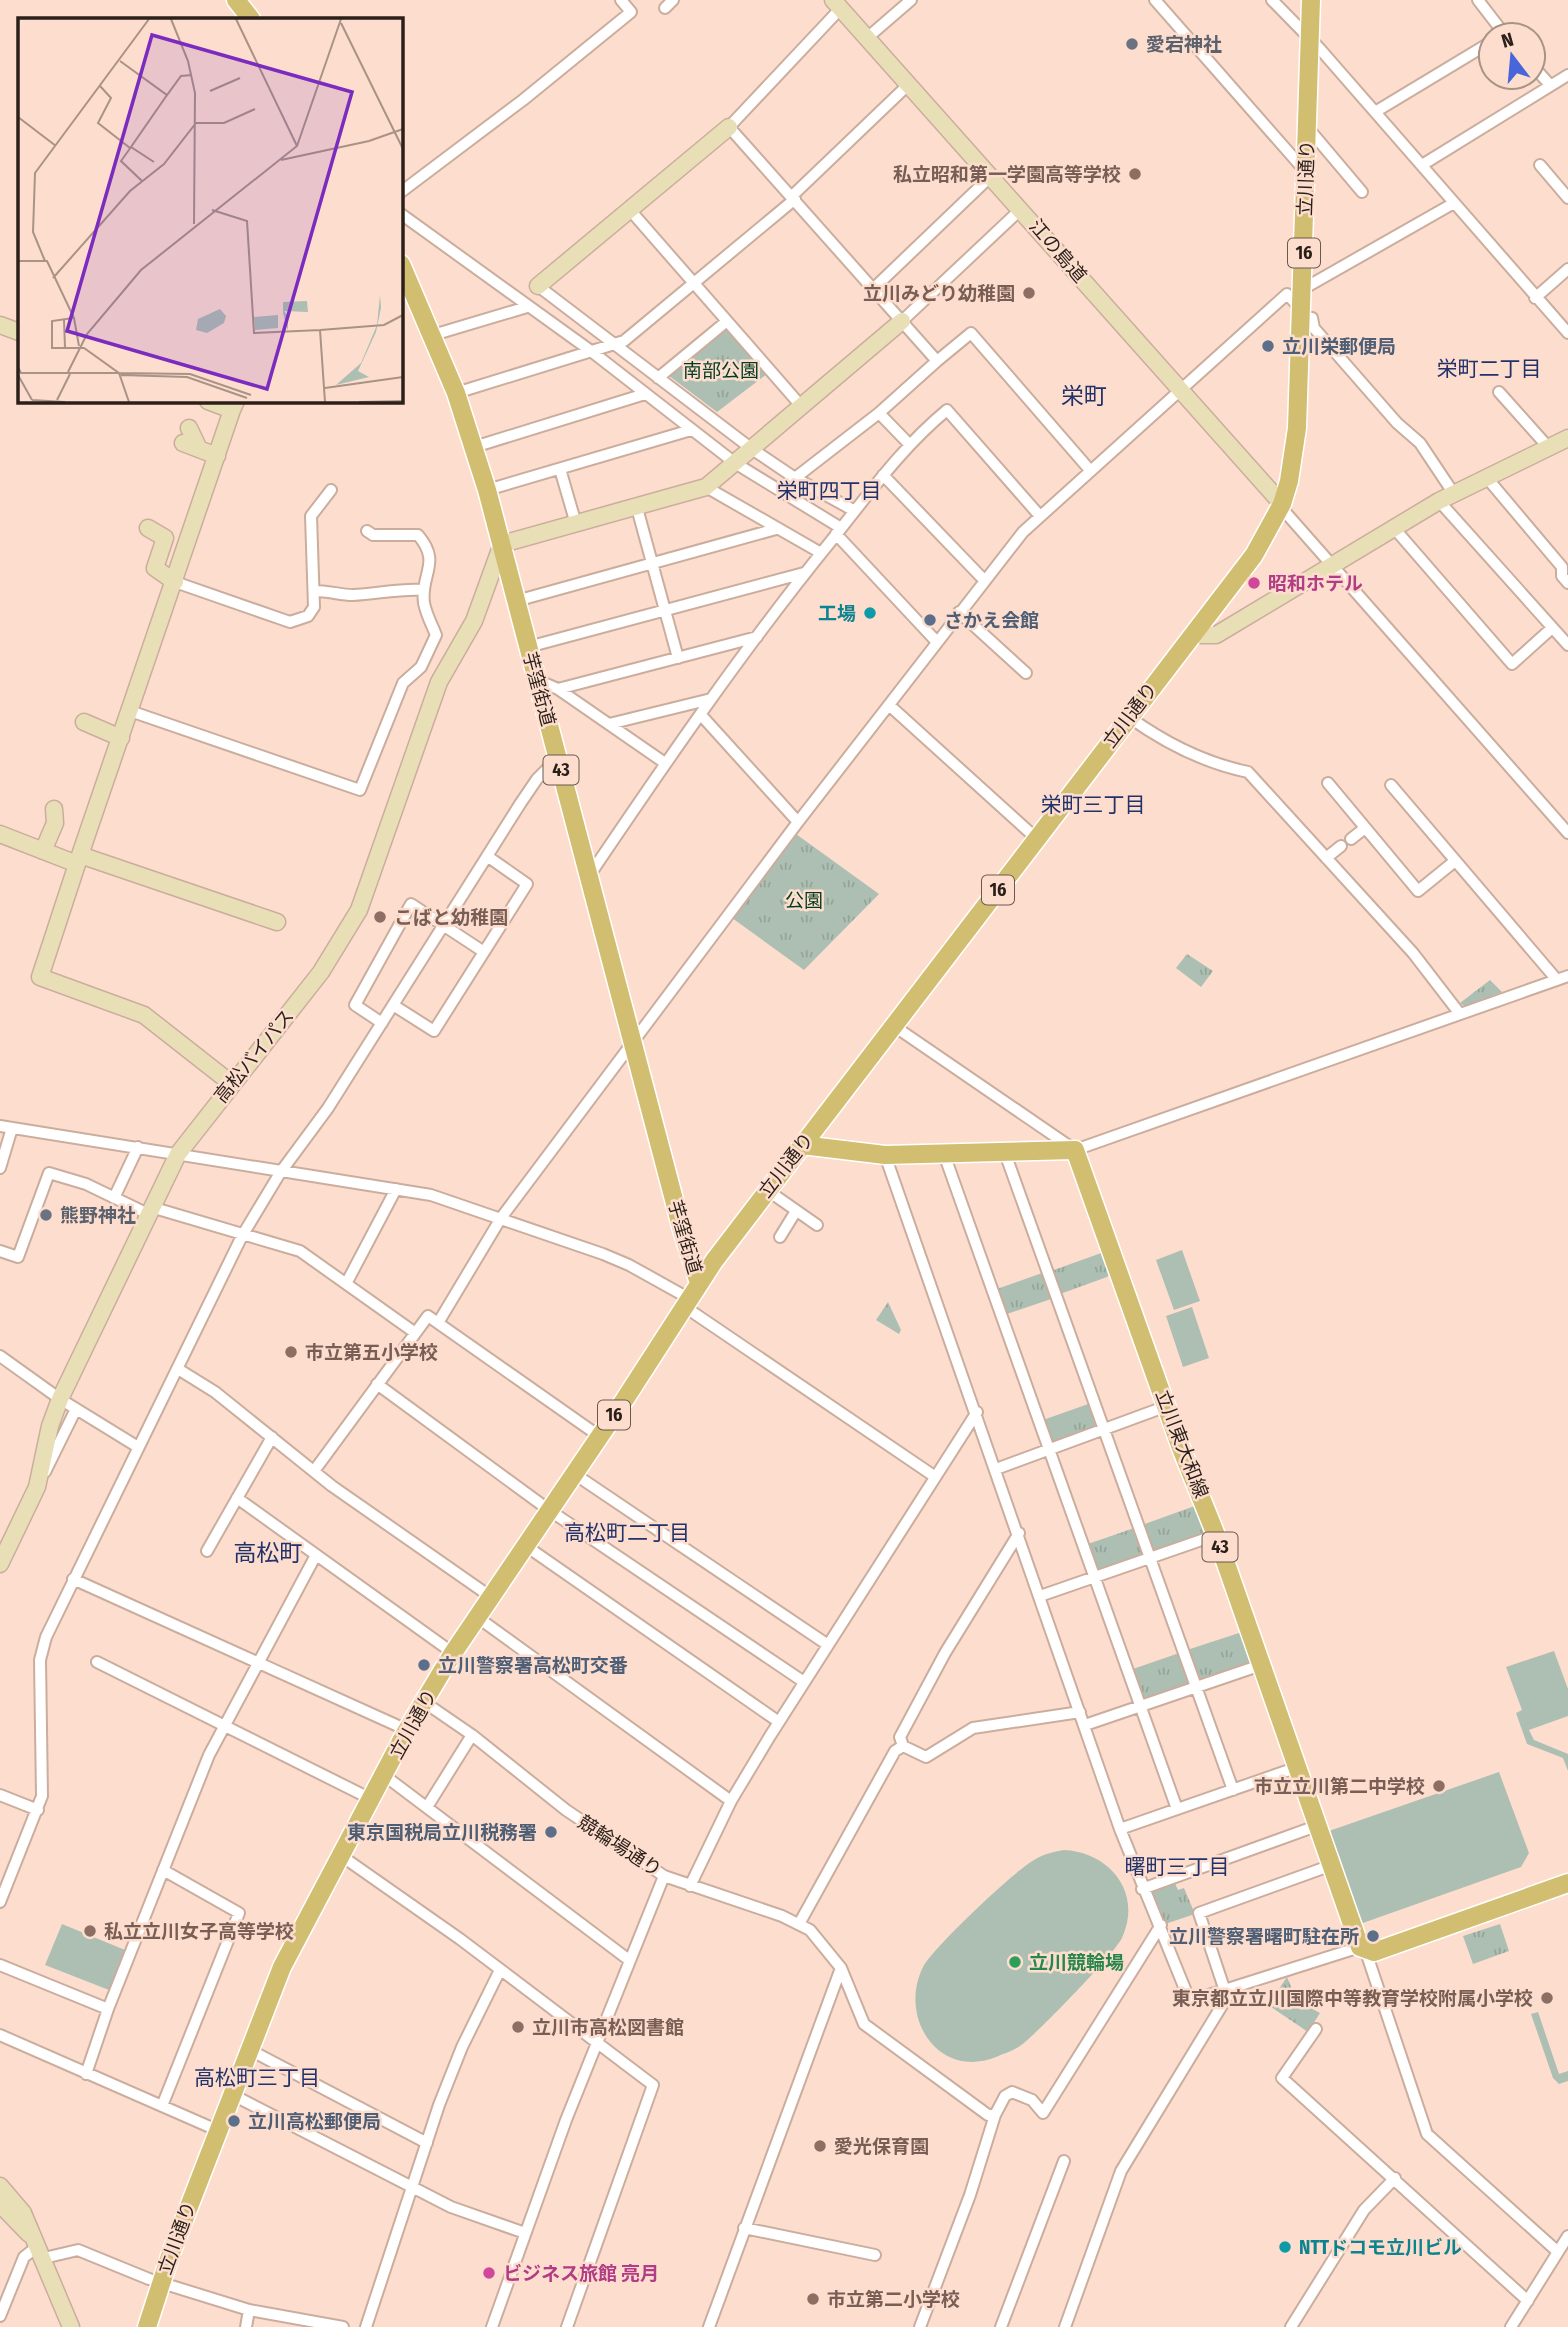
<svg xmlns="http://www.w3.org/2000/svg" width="1568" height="2327" viewBox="0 0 1568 2327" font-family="'Fira Sans Condensed','Noto Sans JP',sans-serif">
<defs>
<pattern id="park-tufts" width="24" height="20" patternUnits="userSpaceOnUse" patternTransform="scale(1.75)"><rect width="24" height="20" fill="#acbfb2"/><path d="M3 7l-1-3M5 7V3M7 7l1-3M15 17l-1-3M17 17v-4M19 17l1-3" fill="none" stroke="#94a498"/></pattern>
</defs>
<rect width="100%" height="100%" fill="#fddece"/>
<path fill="#acbfb2" d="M 1182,1250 L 1200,1301 L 1174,1310 L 1156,1260 Z
M 1192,1307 L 1209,1358 L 1183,1367 L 1166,1316 Z
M 1554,1651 L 1568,1689 L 1568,1716 L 1529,1730 L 1534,1740 L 1568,1754 L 1568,1771 L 1563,1758 L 1527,1744 L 1516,1713 L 1522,1710 L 1506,1667 Z
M 1499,1772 L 1529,1853 L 1521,1867 L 1360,1924 L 1328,1834 L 1329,1831 Z
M 1064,1850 C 1109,1852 1143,1892 1122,1938 C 1115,1953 1035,2036 1020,2046 C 1013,2051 1003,2054 996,2057 C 938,2080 898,2017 923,1967 C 934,1947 1013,1872 1034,1860 C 1043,1854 1053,1852 1064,1850 Z
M 62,1924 L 125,1950 L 109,1990 L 45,1965 Z
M 1538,2012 L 1559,2074 L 1568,2071 L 1568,2081 L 1559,2084 L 1553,2078 L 1531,2014 Z"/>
<path fill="url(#park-tufts)" d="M 724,327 L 767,374 L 717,412 L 668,375 Z
M 796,834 L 879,894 L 804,970 L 732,918 Z
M 1187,954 L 1213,971 L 1201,987 L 1176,968 Z
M 1490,980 L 1502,992 L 1465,1006 L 1460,1003 Z
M 1104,1252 L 1112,1272 L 1107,1277 L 1060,1294 L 1051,1271 Z
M 1045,1272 L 1054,1298 L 1007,1314 L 1004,1312 L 997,1289 Z
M 888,1302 L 901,1330 L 899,1334 L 876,1320 Z
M 1091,1403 L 1100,1429 L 1052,1446 L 1043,1420 Z
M 1203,1503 L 1215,1534 L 1153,1556 L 1142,1525 Z
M 1140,1526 L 1151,1556 L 1096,1576 L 1085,1545 Z
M 1248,1630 L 1260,1664 L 1199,1684 L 1187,1650 Z
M 1185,1651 L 1197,1685 L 1142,1704 L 1130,1670 Z
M 1173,1879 L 1178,1890 L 1184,1888 L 1195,1914 L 1162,1925 L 1143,1889 Z
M 1500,1924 L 1509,1951 L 1473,1964 L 1463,1936 Z
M 1287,1977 L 1297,2001 L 1320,2013 L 1308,2032 L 1268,2005 Z"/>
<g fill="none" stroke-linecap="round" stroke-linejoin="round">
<g stroke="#cbad9e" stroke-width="14">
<path id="street" d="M 1155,0 L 1306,172
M 1272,0 L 1320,49 L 1568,333
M 1478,0 L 1505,35
M 665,8 L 673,0
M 867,38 L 911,0
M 1533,66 L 1550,85
M 1375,112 L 1491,42
M 1308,128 L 1362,192
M 1422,165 L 1568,75
M 1540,165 L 1568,198
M 401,192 L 523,100 L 631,12 L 621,0
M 792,196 L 909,84
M 630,210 L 802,407
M 401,214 L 591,351 L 735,463 L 841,528
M 538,286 L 752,449 L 795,478 L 853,510
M 873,289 L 991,176
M 1303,289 L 1454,203
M 1535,298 L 1568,269
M 1303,317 L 1312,318 L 1314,328 L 1397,423 L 1420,443 L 1454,494
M 902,321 L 1021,209
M 433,335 L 527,307
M 937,361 L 971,333 L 1089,469
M 658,378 L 727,321
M 1499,392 L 1549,448
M 456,393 L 624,341 L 795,199
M 879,413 L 909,444
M 474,447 L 645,394
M 560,469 L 576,524
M 883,475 L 985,581
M 795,478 L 879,413 L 937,361 L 729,127 L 840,9
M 1487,478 L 1562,567 L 1562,576 L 1568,583
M 706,487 L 821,553
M 487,490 L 691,430
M 1439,501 L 1568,645
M 1282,504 L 1286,513 L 1568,833
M 637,508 L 678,658
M 1394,528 L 1512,664 L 1552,628
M 836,534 L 936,641
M 175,582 L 290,622 L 308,616 L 314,607 L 311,516 L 331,490
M 315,591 C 328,591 341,595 353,595 C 377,594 400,588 424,590
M 516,601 L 776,529
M 959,612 L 1026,673
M 528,647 L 804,573
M 537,680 L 558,689 L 665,763
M 558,689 L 757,637
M 889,705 L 1037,839
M 130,711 L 360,790 L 403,683 L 421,667 L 436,635 C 432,625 426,614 424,603 C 420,574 442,563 418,535 L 373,535 L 367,531
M 701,715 L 798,822
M 1129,717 C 1165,743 1205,763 1248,772 L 1413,953 L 1460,1014
M 609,724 L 711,699
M 1328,783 L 1418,891 L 1455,861
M 1391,785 L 1557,980
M 1351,839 L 1365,828
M 1326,858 L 1341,846
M 589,876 C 666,762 744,648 831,541 C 868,495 901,448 947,410 L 1039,515
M 393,1005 L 434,1031 L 527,884 L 487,856
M 382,1023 L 355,1005 L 411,904 L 484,952
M 894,1026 L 1075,1150 L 1568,976
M 0,1126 L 431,1195 L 603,1254 L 629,1265 L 690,1299
M 1005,1153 L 1233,1790
M 944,1154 L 1177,1809
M 885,1155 L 1120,1829 L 1187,1994 L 1193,2000 L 1360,1947 L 1367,1955 L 1427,2134 L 1558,2252
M 0,1168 L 12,1128
M 767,1190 L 817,1225
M 114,1198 L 138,1147
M 151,1207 L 300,1251 L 414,1332
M 780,1237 L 796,1211
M 0,1251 L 18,1257 L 49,1173 L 86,1184 L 148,1214
M 347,1282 L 396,1189
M 685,1307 L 934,1476
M 438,1323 L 501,1218 L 798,822 L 1023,532 L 1287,294 L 1301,309
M 0,1356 L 60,1399 L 138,1447
M 178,1369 L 215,1392 L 332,1486 L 491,1597
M 377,1384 L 549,1510 L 804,1682
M 996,1469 L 1167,1406
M 314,1471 L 428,1316 L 599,1436
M 45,1472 L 76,1409
M 573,1473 L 828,1645
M 237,1498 L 453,1653
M 1019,1533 L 945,1653 L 900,1737 L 903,1746 L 926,1757 L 973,1728 L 1080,1712
M 526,1546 L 779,1722
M 207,1551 L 272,1437
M 73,1579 L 407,1730
M 1040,1596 L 1216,1535
M 477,1617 L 731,1801
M 97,1662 L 373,1800
M 424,1702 L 472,1735 L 566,1810 L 664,1876 L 782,1916 L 810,1930 L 841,1968 L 864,2024 L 988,2115 L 995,2115 L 1005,2096 L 1012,2092 L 1032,2100 L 1043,2113 L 1161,1925
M 1085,1725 L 1261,1665
M 385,1776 L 629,1960
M 0,1795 L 38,1810
M 427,1807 L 472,1735
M 1120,1829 L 1298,1767
M 343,1857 L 460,1939 L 653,2085 L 567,2327
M 690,1886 L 731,1801 L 770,1736 L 977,1412
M 1142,1889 L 1319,1825
M 0,1902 L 42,1796 L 40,1660 L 46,1637 L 242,1236 L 280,1173 L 328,1108 L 520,804 L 537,779 L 558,758
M 799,1924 L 895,1751 L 903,1746
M 0,1965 L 108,2009
M 1225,1991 L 1199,1913 L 1332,1865
M 1316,2029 L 1282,2078 L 1528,2301
M 0,2035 L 210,2127 L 216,2135
M 248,2049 L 427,2143
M 86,2074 L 108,2009 L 209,1755 L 316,1555
M 231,2094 L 451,2207 L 525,2233
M 162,2106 L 239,1913 L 163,1870
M 744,2228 L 875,2255
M 44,2258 L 78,2250 L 149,2279 L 249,2310 L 343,2327
M 0,2316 L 24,2257 L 38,2246
M 246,2327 L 249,2310
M 366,2327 L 439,2105 L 462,2047 L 500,1970
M 492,2327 L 566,2120 L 664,1876
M 709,2327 L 841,1968
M 920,2327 L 970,2195 L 995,2115
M 1001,2327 L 1064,2161
M 1065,2327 L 1121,2171 L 1232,1989
M 1291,2327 L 1364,2210 L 1395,2178
M 1511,2327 L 1568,2236"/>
</g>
<g stroke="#cbad9e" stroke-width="19">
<path id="secondary" d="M 833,0 L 1282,504
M 538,286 L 729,127
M 0,325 L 19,332
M 208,401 L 232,410 L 236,401
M 232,410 L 80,855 L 277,922
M 189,428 L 199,449
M 183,443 L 217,456
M 148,528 L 165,538 L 155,568 L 175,582
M 1192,635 L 1216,635 L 1439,501 L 1568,438
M 84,722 L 121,738
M 0,834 L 77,864
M 43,851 L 55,823 L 54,809
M 80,855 L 40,977 L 144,1015 L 232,1084
M 0,1564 L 37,1487 L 50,1426 L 60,1399 L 178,1154 L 321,972 L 359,910 L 439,682 L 474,621 L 502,544 L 706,487 L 902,321
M 0,2186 L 23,2213 L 71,2327
M 0,2204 L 29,2234"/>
</g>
<g stroke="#fff" stroke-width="21">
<path id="primary" d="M 236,0 L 251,19
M 401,264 L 456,393 L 487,490 L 682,1230 L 699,1283
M 802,1145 L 885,1155 L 1075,1150 L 1181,1448 L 1216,1535 L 1360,1947 L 1374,1952 L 1568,1883
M 147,2327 L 171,2253 L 282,1967 L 407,1730 L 453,1653 L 625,1399 L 714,1261 L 1254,555 L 1282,504 L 1289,481 L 1297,428 L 1311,0"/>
</g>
<use href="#street" stroke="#fff" stroke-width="10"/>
<use href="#secondary" stroke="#e8dfb7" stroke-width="16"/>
<use href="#primary" stroke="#d2be70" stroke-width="18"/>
</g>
<g fill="#6b7280" stroke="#fddece" stroke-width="2.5">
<circle cx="1132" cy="44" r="7"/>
<circle cx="46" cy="1215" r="7"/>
</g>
<g fill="#8d6e63" stroke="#fddece" stroke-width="2.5">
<circle cx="1135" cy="174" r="7"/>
<circle cx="1029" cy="293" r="7"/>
<circle cx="380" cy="917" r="7"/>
<circle cx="291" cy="1352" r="7"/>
<circle cx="1439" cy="1786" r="7"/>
<circle cx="90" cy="1931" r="7"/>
<circle cx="1547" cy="1998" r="7"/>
<circle cx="518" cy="2027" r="7"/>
<circle cx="820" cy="2146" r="7"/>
<circle cx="813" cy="2299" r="7"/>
</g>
<g fill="#5c6f8a" stroke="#fddece" stroke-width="2.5">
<circle cx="1268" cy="346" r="7"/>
<circle cx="930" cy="620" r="7"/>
<circle cx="424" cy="1665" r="7"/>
<circle cx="551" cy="1832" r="7"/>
<circle cx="1373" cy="1936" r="7"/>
<circle cx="234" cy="2121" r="7"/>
</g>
<g fill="#d1479c" stroke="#fddece" stroke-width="2.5">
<circle cx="1254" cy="583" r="7"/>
<circle cx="489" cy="2273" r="7"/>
</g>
<g fill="#0f9aa8" stroke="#fddece" stroke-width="2.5">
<circle cx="870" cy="613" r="7"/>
<circle cx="1285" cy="2247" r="7"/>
</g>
<circle fill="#2e9e5b" stroke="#fddece" stroke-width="2.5" cx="1015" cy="1962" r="7"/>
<g text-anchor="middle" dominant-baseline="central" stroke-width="5" stroke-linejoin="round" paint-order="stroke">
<g fill="#fddece" stroke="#69584f" stroke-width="2">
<rect x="1288" y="238.5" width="32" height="29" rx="5"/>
<rect x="543.5" y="755.5" width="35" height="29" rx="5"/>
<rect x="982" y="875.5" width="32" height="29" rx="5"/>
<rect x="598" y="1400.5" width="32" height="29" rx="5"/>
<rect x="1202.5" y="1532.5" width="35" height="29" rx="5"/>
</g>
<g font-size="18" font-weight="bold" fill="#2a1f19">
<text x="1304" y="253">16</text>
<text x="561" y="770">43</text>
<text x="998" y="890">16</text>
<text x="614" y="1415">16</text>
<text x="1220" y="1547">43</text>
</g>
<g font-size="19" font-weight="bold" fill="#5b616d" stroke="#fddece" text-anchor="start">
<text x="1146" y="44">愛宕神社</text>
<text x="60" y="1215">熊野神社</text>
</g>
<g font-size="19" font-weight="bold" fill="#785e54" stroke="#fddece" text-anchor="start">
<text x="1121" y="174" text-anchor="end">私立昭和第一学園高等学校</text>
<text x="1015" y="293" text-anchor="end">立川みどり幼稚園</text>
<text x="394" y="917">こばと幼稚園</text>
<text x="305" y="1352">市立第五小学校</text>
<text x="1425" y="1786" text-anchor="end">市立立川第二中学校</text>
<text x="104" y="1931">私立立川女子高等学校</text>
<text x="1533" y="1998" text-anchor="end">東京都立立川国際中等教育学校附属小学校</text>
<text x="532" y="2027">立川市高松図書館</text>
<text x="834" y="2146">愛光保育園</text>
<text x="827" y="2299">市立第二小学校</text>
</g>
<g font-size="19" fill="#2a1f19" stroke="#fddece">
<text transform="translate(1306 178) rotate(-88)">立川通り</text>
<text transform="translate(1058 251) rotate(49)">江の島道</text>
<text transform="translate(539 689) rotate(75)">芋窪街道</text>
<text transform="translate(1130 715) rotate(-53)">立川通り</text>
<text transform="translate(254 1056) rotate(-51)">高松バイパス</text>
<text transform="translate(786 1165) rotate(-52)">立川通り</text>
<text transform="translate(685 1237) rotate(74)">芋窪街道</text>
<text transform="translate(1182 1444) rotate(69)">立川東大和線</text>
<text transform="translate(413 1724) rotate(-61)">立川通り</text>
<text transform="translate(620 1846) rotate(33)">競輪場通り</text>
<text transform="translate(177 2238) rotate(-70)">立川通り</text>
</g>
<g font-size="19" font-weight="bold" fill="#4e5e75" stroke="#fddece" text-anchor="start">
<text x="1282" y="346">立川栄郵便局</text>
<text x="944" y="620">さかえ会館</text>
<text x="438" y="1665">立川警察署高松町交番</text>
<text x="537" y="1832" text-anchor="end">東京国税局立川税務署</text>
<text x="1359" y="1936" text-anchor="end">立川警察署曙町駐在所</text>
<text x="248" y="2121">立川高松郵便局</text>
</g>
<g font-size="19" fill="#013b20" stroke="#fddece">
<text x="721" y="370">南部公園</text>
<text x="804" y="900">公園</text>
</g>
<g font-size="19" font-weight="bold" fill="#b23c85" stroke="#fddece" text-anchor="start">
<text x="1268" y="583">昭和ホテル</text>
<text x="503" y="2273">ビジネス旅館 亮月</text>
</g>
<g font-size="19" font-weight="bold" fill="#0d838f" stroke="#fddece" text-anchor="end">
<text x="856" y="613">工場</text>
<text x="1299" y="2247" text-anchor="start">NTTドコモ立川ビル</text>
</g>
<g font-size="19" font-weight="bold" fill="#27864d" stroke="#fddece" text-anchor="start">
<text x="1029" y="1962">立川競輪場</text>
</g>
<g font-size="21" fill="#213169" stroke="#fddece">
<text x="1489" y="369">栄町二丁目</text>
<text x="829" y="491">栄町四丁目</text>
<text x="1093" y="805">栄町三丁目</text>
<text x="627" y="1533">高松町二丁目</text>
<text x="1177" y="1867">曙町三丁目</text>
<text x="257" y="2078">高松町三丁目</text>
</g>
<g font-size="23" fill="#213169" stroke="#fddece">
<text x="1084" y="396">栄町</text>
<text x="268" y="1553">高松町</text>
</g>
</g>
<g transform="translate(18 18)">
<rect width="385" height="385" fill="#fddece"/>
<path d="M 289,283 L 290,294 L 266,293 L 270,298 L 270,313 L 265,295 L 265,284 ZM 202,291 L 208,298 L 206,305 L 189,315 L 178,312 L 180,301 ZM 260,297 L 260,310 L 237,312 L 236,299 Z" fill="#acbfb2"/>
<path d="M 362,277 L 363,290 L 358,314 L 340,353 L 351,359 L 318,367 L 343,345 L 359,307 Z" fill="#acbfb2"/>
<path fill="none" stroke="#a99286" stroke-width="2" d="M 153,1 L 170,43 L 177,75 L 176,206M 218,1 L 279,128M 323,5 L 385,131M 102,43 L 149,77 L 163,58 L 174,57M 82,68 L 93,80 L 80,105 L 112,130M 192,73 L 222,60M 0,99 L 38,128M 113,129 L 103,143 L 124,163M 263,142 L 351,123 L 385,111M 136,144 L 113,129 L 149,77M 194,192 L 229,203 L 236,315 L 302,312 L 307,384M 0,243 L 29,243 L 56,300 L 61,328M 27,243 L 15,214 L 17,155 L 131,1M 35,260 L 112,173 L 146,146 L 178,105 L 206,105 L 237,91M 46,301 L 47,330M 302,312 L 366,307 L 385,297M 47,330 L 66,330 L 101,355 L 172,356 L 233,377M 47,330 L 34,330 L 34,303 L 55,300M 0,349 L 3,355 L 101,355 L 111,384M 50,354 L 69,316 L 123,252 L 279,128 L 323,1M 0,357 L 14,382M 103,357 L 169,359 L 229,380M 307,370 L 385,359M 14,382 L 47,384M 39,382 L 52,356M 341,384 L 385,383"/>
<path fill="#7b2cbf" fill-opacity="0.15" stroke="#7b2cbf" stroke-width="3.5" d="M 134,17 L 334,74 L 249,371 L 49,313 Z"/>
<rect width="385" height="385" fill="none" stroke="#2a1f19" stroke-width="3.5"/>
</g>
<g transform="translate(1512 56) rotate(344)"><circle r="33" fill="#fddece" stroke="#a99286" stroke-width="2"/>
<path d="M0-5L12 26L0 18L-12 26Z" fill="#4865d9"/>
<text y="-10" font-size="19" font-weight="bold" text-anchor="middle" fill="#2a1f19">N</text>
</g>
</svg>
